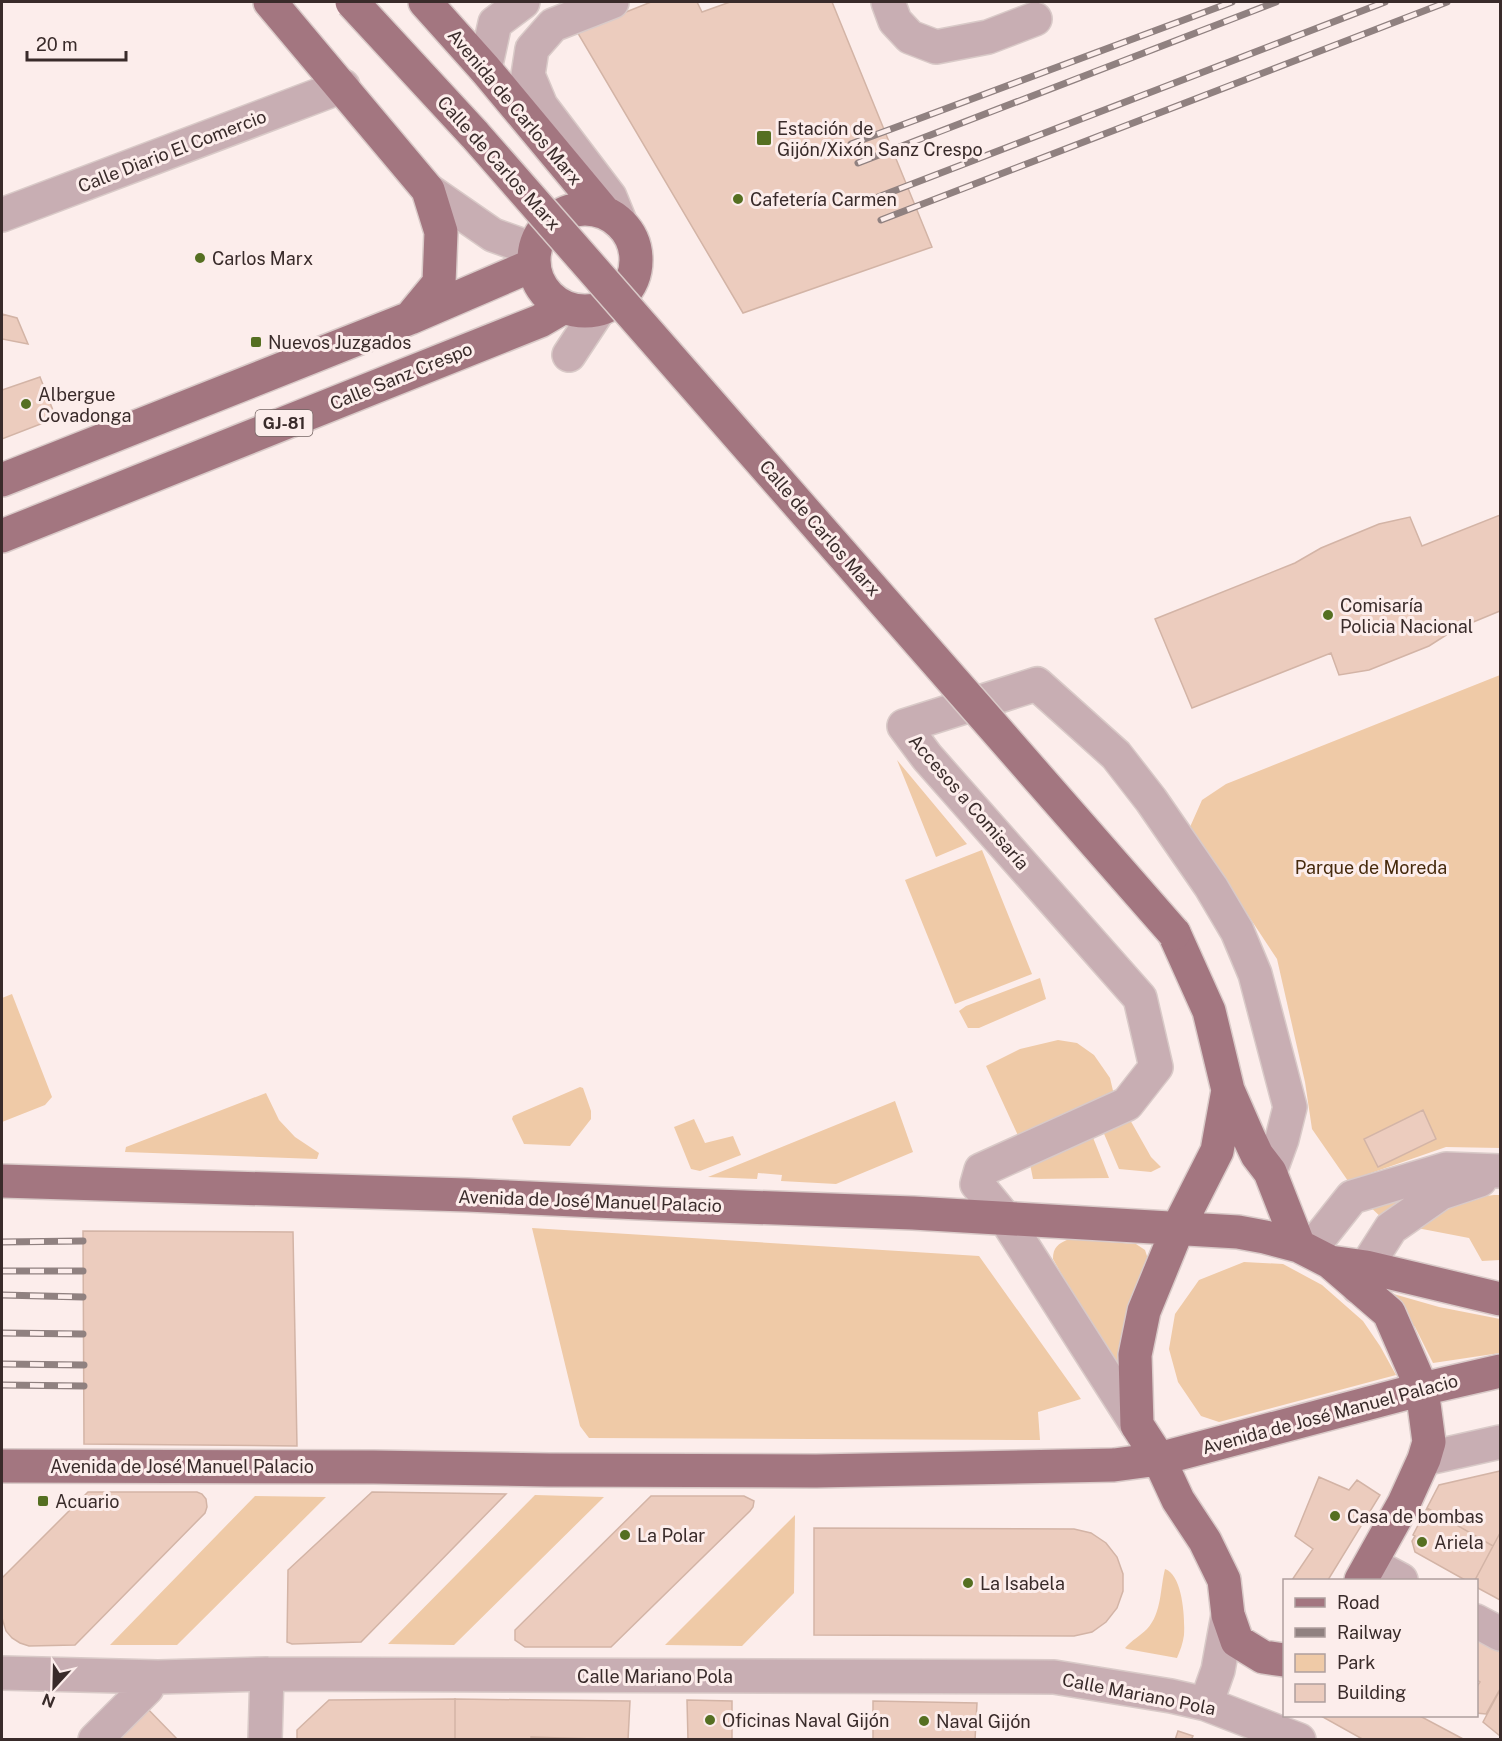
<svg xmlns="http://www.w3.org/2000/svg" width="1502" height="1741" viewBox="0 0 1502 1741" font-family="'Public Sans',sans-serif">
<rect width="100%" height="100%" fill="#fcedeb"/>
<path fill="#efcaa7" d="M 1500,675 L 1500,1148 L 1446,1147 L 1348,1181 L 1312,1129 L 1305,1082 L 1277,959 L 1190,827 L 1202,800 L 1226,784 Z
M 897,760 L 967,844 L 936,857 Z
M 982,850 L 1032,974 L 955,1004 L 905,880 Z
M 1040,978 L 1046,999 L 979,1028 L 968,1028 L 959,1011 L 966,1006 Z
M 12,994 L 52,1097 L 45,1105 L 2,1122 L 2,998 Z
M 1058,1040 L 1077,1043 L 1094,1055 L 1110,1078 L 1114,1095 L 1021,1142 L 986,1066 L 1020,1049 Z
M 580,1087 L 583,1088 L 591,1111 L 591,1119 L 570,1146 L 524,1144 L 512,1119 L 513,1116 Z
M 266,1093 L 279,1120 L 295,1137 L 319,1153 L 317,1159 L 125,1152 L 126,1147 Z
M 895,1101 L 913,1152 L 836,1184 L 781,1181 L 782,1175 L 758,1173 L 757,1179 L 708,1177 Z
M 1129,1118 L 1151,1157 L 1161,1167 L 1151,1172 L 1119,1169 L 1102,1129 Z
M 694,1119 L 705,1143 L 733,1136 L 741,1155 L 700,1171 L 691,1169 L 674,1127 Z
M 1092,1135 L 1109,1178 L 1033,1179 L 1030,1164 Z
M 1423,1184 L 1382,1218 L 1367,1204 Z
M 1494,1195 L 1500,1195 L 1500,1260 L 1482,1261 L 1469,1238 L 1417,1228 L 1434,1210 L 1479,1197 Z
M 532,1228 L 979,1256 L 1081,1399 L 1038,1412 L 1040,1440 L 589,1438 L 580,1426 Z
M 1069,1239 L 1136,1244 L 1145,1250 L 1149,1262 L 1128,1304 L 1121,1343 L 1124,1365 L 1116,1370 L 1053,1259 C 1053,1247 1058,1244 1069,1239 Z
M 1244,1262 L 1283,1264 L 1322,1285 L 1363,1321 L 1380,1346 L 1396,1375 L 1219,1422 L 1201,1416 L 1178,1382 L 1169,1349 L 1175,1314 L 1199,1280 Z
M 1383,1291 L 1439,1307 L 1500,1319 L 1500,1353 L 1433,1363 L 1415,1327 Z
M 535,1495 L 604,1497 L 454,1645 L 388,1644 Z
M 255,1496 L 326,1497 L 177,1645 L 110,1645 Z
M 795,1515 L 794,1593 L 742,1646 L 665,1645 Z
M 1165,1569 C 1183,1575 1185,1619 1184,1635 C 1183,1643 1180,1651 1177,1658 L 1127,1649 L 1125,1648 C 1132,1640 1140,1636 1147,1629 C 1162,1613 1160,1588 1165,1569 Z"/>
<path fill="#ecccbe" stroke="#d3b4a6" stroke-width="1.5" d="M 651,2 L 697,2 L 702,12 L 730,2 L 832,2 L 932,247 L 743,313 L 576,30 L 591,26 Z
M 2,314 L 17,318 L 28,344 L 2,339 Z
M 40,377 L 56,418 L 2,439 L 2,390 Z
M 1500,515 L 1500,611 L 1454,630 L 1429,646 L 1369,670 L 1339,675 L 1331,653 L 1192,708 L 1155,619 L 1295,563 L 1321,548 L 1379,524 L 1410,517 L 1422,546 Z
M 1423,1110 L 1436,1139 L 1378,1167 L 1364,1139 Z
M 83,1231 L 293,1232 L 297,1446 L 84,1444 Z
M 1500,1471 L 1500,1533 L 1493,1546 L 1427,1508 L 1439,1485 Z
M 1319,1477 L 1349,1490 L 1357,1480 L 1380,1495 L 1328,1580 L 1292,1580 L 1313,1549 L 1295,1536 Z
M 88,1492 L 197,1492 L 202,1494 L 206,1499 L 207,1507 L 205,1513 L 75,1645 L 29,1646 L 20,1643 L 12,1638 L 6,1631 L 2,1618 L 2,1578 Z
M 372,1492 L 506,1494 L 361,1642 L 292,1644 L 287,1642 L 288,1570 Z
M 651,1496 L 744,1496 L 754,1501 L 753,1507 L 750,1511 L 611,1647 L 525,1647 L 515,1640 L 515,1630 Z
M 1427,1508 L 1493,1546 L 1475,1580 L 1465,1580 L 1415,1552 L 1412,1541 L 1415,1536 L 1413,1535 Z
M 814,1528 L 1074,1529 L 1091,1533 L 1106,1543 L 1117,1557 L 1123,1574 L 1123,1591 L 1117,1608 L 1106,1622 L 1092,1632 L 1074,1636 L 814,1635 Z
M 1500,1533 L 1500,1600 L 1476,1587 L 1476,1580 L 1475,1580 Z
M 1476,1639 L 1500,1652 L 1500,1689 L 1486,1714 L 1476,1713 L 1476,1688 L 1480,1682 L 1476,1679 Z
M 1500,1690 L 1500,1736 L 1483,1722 Z
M 455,1699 L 455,1740 L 297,1740 L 297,1730 L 329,1700 Z
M 455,1699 L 630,1701 L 628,1740 L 531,1737 L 531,1740 L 455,1740 Z
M 687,1700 L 732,1701 L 732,1740 L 688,1740 Z
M 140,1701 L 178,1740 L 103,1740 Z
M 873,1701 L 977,1703 L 975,1740 L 873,1740 Z
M 1321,1716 L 1420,1716 L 1465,1740 L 1364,1740 Z
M 1178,1731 L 1193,1736 L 1191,1740 L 1175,1740 Z
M 531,1737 L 612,1740 L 531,1740 Z"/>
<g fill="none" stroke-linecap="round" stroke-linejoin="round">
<g stroke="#d9cac8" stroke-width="36">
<path id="minor" d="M 612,2 L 553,25 L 532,49 L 528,75 L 541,106 L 610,197 L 621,224
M 888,2 L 895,21 L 910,37 L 936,47 L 988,37 L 1035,19
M 485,69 L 495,23 L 523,2
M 428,190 L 493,235 L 535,250
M 2,215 L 343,86
M 569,355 L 600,308
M 1310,1250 L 1352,1197 L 1446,1169 L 1500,1171
M 1358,1287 L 1366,1267 L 1391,1228 L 1441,1193 L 1480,1180
M 1137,1425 L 1005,1218 L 977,1184 L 981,1170 L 1127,1104 L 1156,1067 L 1140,998 L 927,757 L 904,726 L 1037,684 L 1116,755 L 1151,800 L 1211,887 L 1237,931 L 1255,974 L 1290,1107 L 1282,1139 L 1270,1172
M 1424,1459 L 1500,1442
M 1371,1564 L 1401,1580
M 1476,1621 L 1500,1634
M 2,1673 L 158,1677 L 267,1674 L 1054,1677 L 1171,1696 L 1206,1704 L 1299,1740
M 1206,1704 L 1218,1670 L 1228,1615
M 95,1740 L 147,1688
M 265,1740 L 267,1674"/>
</g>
<g stroke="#d9cac8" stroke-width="36">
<path id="major" d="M 270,2 L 428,190 L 441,232 L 439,283 L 411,317
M 425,2 L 485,69 L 605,213
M534 260a51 51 0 1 1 102 0a51 51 0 1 1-102 0Z
M 2,480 L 410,318 L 533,265
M 2,536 L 540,321 L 564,307
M 1174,933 L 1209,1011 L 1228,1090 L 1249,1138 L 1257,1155 L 1270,1172 L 1299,1246
M 1228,1090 L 1217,1151 L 1178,1228 L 1144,1311 L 1135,1355 L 1137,1425 L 1159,1459 L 1178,1500 L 1205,1541 L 1224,1580 L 1228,1615 L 1237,1641 L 1263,1657 L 1284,1660
M 2,1181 L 467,1195 L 662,1204 L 913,1213 L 1238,1232 L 1265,1237 L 1299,1246 L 1330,1262 L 1389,1313 L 1422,1389 L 1429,1442 L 1424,1459 L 1404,1503 L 1361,1580
M 1330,1262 L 1366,1267 L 1500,1299
M 2,1466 L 374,1467 L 549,1470 L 816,1471 L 1114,1465 L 1159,1459 L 1422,1389 L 1500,1371"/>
</g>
<use href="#minor" stroke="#c8aeb3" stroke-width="33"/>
<use href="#major" stroke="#a37680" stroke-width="33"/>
<g stroke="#908180" stroke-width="7">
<path id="rail" d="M 851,144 L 1232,2
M 858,163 L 1276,2
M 873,199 L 1385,2
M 881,220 L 1447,2
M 2,1242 L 83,1241
M 2,1271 L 83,1271
M 2,1295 L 83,1297
M 2,1333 L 83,1334
M 2,1364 L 84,1365
M 2,1385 L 84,1386"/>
</g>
<use href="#rail" stroke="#fcedeb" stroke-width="4.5" stroke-dasharray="14" stroke-linecap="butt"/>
<g stroke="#d9cac8" stroke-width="36" stroke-linecap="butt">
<path id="major-bridge" d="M 352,2 L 475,135 L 1174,933"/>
</g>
<use href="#major-bridge" stroke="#a37680" stroke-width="33"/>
</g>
<g fill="#556f21" stroke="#fcedeb" stroke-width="2">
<rect x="756" y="130" width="16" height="16" rx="3"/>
<circle cx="738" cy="199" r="6"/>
<circle cx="200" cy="258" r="6"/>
<rect x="250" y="336" width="12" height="12" rx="3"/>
<circle cx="26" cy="404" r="6"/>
<circle cx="1328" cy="615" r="6"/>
<rect x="37" y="1495" width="12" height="12" rx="3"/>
<circle cx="1335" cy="1516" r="6"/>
<circle cx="625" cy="1535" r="6"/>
<circle cx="1422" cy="1542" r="6"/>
<circle cx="968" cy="1583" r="6"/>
<circle cx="710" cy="1720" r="6"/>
<circle cx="924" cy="1721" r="6"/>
</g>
<g text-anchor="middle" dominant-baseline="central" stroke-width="6" stroke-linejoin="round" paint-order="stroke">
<rect fill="#fcedeb" stroke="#746564" stroke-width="1.5" x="255.5" y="410" width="57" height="26" rx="4.5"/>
<g font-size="16" font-weight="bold" fill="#392b2a">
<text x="284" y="423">GJ-81</text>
</g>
<g font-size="18" fill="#392b2a" stroke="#fcedeb">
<text transform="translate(515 107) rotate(50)">Avenida de Carlos Marx</text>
<text transform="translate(172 151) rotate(-21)">Calle Diario El Comercio</text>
<text transform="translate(499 163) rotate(48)">Calle de Carlos Marx</text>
<text transform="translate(401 376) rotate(-22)">Calle Sanz Crespo</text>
<text transform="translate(820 528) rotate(49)">Calle de Carlos Marx</text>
<text transform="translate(969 802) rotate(49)">Accesos a Comisaría</text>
<text transform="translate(590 1201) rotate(2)">Avenida de José Manuel Palacio</text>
<text transform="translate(1330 1414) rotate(-15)">Avenida de José Manuel Palacio</text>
<text x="182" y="1466">Avenida de José Manuel Palacio</text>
<text x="655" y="1676">Calle Mariano Pola</text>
<text transform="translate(1139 1694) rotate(11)">Calle Mariano Pola</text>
</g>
<g font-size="18" fill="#392b2a" stroke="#fcedeb" text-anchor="start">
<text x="777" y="128">Estación de<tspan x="777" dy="21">Gijón/Xixón Sanz Crespo</tspan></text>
<text x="750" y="199">Cafetería Carmen</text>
<text x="212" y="258">Carlos Marx</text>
<text x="268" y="342">Nuevos Juzgados</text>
<text x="38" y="394">Albergue<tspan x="38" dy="21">Covadonga</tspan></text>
<text x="1340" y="605">Comisaría<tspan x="1340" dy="21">Policia Nacional</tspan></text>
<text x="55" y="1501">Acuario</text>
<text x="1347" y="1516">Casa de bombas</text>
<text x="637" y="1535">La Polar</text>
<text x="1434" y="1542">Ariela</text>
<text x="980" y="1583">La Isabela</text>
<text x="722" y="1720">Oficinas Naval Gijón</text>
<text x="936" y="1721">Naval Gijón</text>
</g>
<g font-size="18" fill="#462a0c" stroke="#fcedeb">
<text x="1371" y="867">Parque de Moreda</text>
</g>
</g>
<rect width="1502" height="1741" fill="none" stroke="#392b2a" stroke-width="6"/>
<rect x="1283" y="1579" width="195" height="138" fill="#fcedeb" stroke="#ae9f9e" stroke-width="1.5"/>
<rect x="1295" y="1598" width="30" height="9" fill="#a37680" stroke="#ae9f9e" stroke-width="1.5"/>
<text x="1337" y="1609" font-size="18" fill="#392b2a">Road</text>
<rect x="1295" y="1628" width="30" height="9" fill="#908180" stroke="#ae9f9e" stroke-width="1.5"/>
<text x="1337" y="1639" font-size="18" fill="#392b2a">Railway</text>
<rect x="1295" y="1654" width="30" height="18" fill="#efcaa7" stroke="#ae9f9e" stroke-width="1.5"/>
<text x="1337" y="1669" font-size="18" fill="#392b2a">Park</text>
<rect x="1295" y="1684" width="30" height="18" fill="#ecccbe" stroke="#ae9f9e" stroke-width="1.5"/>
<text x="1337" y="1699" font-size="18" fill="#392b2a">Building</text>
<g transform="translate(54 1687) rotate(202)" stroke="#fcedeb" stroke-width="4.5" paint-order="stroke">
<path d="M0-4.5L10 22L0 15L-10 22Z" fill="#392b2a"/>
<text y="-9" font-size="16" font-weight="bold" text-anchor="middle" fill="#392b2a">N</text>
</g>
<path d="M27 51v9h99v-9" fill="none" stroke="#392b2a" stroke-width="3"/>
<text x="36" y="51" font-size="18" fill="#392b2a" stroke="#fcedeb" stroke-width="4.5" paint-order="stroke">20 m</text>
</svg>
